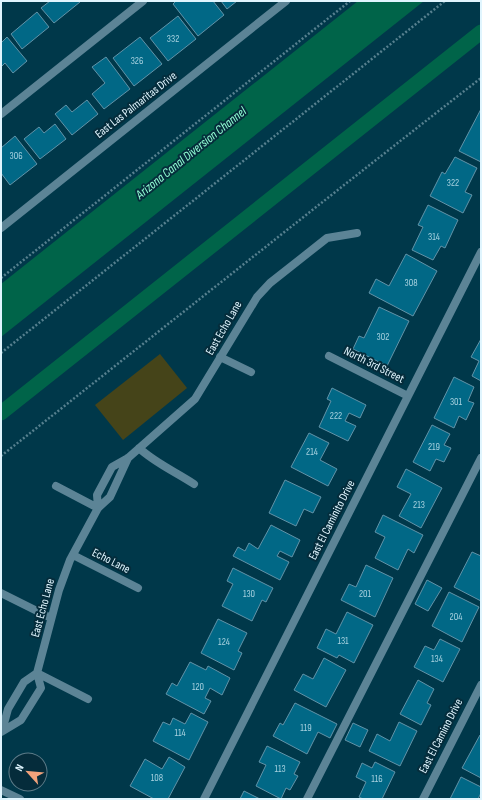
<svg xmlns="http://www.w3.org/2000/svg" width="482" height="800" viewBox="0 0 482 800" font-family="'Sofia Sans Condensed',sans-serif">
<rect width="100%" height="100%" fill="#00384a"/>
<path fill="#454419" d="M 160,354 L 187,388 L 123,440 L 95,405 Z"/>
<path fill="#006449" d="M 358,1 L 424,1 L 1,337 L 1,284 Z"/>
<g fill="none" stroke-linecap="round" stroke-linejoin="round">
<path stroke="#006449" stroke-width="15" d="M 1,413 L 481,32"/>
</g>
<path fill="#016886" stroke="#6193a8" d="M 50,1 L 79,1 L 80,2 L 54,23 L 41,8 Z
M 176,1 L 213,1 L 224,15 L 198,36 L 173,4 Z
M 221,1 L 237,1 L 227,9 Z
M 37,12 L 49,27 L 22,49 L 11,34 Z
M 178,16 L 196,39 L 168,61 L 150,38 Z
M 7,37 L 27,61 L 13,73 L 5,63 L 1,67 L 1,43 Z
M 140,37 L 162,64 L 134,86 L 113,58 Z
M 106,57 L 130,89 L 104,109 L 92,94 L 105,83 L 92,67 Z
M 87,100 L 98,114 L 72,135 L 55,114 L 66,105 L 72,112 Z
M 481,109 L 481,162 L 459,151 Z
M 55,124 L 66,139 L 40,159 L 24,139 L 39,127 L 44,133 Z
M 15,136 L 37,164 L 10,185 L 1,173 L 1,148 Z
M 455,157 L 477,168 L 465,192 L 472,195 L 463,213 L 430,196 L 442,172 L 445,174 Z
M 428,205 L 458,220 L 445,248 L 441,246 L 433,260 L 412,250 L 423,227 L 418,225 Z
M 406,254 L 437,271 L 413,316 L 369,293 L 376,279 L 389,286 Z
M 379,307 L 409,321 L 387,366 L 353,349 L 359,336 L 364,338 Z
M 481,339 L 481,381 L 472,376 L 479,361 L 471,357 Z
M 454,377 L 474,387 L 468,401 L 474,403 L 466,420 L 459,416 L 454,428 L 434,418 Z
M 332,388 L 366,405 L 360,418 L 349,413 L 345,421 L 356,426 L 348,441 L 319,427 L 331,401 L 327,399 Z
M 432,425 L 450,434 L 444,445 L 451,448 L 444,462 L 436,459 L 430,471 L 413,462 Z
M 309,433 L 329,443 L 320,460 L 337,469 L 328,486 L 291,467 Z
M 406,469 L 442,488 L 421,528 L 399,516 L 411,494 L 397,487 Z
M 285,480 L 321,497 L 313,513 L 304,509 L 296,526 L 269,513 Z
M 383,515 L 423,535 L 414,553 L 408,549 L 398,570 L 375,558 L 385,537 L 375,532 Z
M 271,525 L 300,540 L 292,557 L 280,551 L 277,556 L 289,562 L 280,580 L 233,556 L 238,547 L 245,551 L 249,543 L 258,549 Z
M 472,552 L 481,556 L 481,601 L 454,587 Z
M 366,565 L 393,578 L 375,617 L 341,600 L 349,584 L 356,587 Z
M 233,568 L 273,588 L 266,602 L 262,600 L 252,621 L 222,606 L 233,584 L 227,581 Z
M 427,580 L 442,588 L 428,611 L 415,604 Z
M 449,592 L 479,607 L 462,642 L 432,626 Z
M 347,612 L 373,625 L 354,663 L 339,655 L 337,658 L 317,648 L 326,629 L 336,634 Z
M 218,619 L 247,633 L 238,651 L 242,653 L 234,670 L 201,653 Z
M 440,639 L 460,649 L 443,682 L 414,667 L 425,646 L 434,650 Z
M 324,658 L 346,670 L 326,707 L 294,690 L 303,674 L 313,679 Z
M 190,662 L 206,670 L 208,666 L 230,678 L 222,695 L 210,688 L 205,698 L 211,701 L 204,714 L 166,694 L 172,683 L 177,686 Z
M 418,680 L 434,689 L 427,703 L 431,705 L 421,725 L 400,714 Z
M 295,703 L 337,724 L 330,738 L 318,732 L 307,754 L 273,736 L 280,723 L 283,725 Z
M 191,713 L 208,722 L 189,760 L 153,741 L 163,722 L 170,725 L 173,718 L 185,724 Z
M 399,722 L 417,731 L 400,766 L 369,751 L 377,734 L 390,741 Z
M 353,723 L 368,730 L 360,747 L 345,740 Z
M 480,735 L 481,735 L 481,778 L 462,768 Z
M 267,746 L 300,762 L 294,774 L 298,776 L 290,790 L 286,788 L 281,799 L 256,786 L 266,765 L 259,762 Z
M 169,757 L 185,767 L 168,799 L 154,799 L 130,786 L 145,759 L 162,769 Z
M 375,762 L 395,772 L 382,799 L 363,799 L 359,797 L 366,782 L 356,777 L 362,763 L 372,768 Z
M 461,777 L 481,787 L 481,793 L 478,799 L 450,799 Z
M 244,791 L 260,799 L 240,799 Z"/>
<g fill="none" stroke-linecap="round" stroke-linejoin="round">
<path stroke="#56808f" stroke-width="2.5" stroke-dasharray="2 2" stroke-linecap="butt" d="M 1,278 L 350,1
M 1,353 L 445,1
M 1,456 C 161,330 320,203 481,78"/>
<path stroke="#5c8496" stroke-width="8" d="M 1,114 L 143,1
M 307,799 L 481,458"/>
<path stroke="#5c8496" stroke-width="8" d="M 1,228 L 286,1
M 329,356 L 408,396
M 220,357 L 251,372
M 139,448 C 155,463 176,472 194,484
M 56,486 L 98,508
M 98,508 L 97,495 L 112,467 L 128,458 L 195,399 L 257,297 L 270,283 L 327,238 L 357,233
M 73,555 L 138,588
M 1,593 L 51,618
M 37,673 L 88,699
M 2,731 L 8,709 L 24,682 L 37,673
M 1,732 L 21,720 L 41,688 L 37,673 L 59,590 L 70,560 L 98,508 L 110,497 L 128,458
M 1,790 L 20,799
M 204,799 L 481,252
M 423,799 L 481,685"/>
</g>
<g text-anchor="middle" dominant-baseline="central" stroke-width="4" stroke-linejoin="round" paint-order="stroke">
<g font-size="10" fill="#a8d2e0">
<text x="173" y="39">332</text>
<text x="137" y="61">326</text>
<text x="16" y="156">306</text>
<text x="453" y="183">322</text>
<text x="434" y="237">314</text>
<text x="411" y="283">308</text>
<text x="383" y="337">302</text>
<text x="456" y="402">301</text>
<text x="336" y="416">222</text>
<text x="434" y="447">219</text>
<text x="312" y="452">214</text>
<text x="419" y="505">213</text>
<text x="249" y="594">130</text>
<text x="365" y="594">201</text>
<text x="456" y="617">204</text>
<text x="343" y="641">131</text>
<text x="224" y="642">124</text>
<text x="437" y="659">134</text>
<text x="198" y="687">120</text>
<text x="306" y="728">119</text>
<text x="180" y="733">114</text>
<text x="280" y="769">113</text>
<text x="157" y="778">108</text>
<text x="377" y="779">116</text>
</g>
<g font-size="12" fill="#e0f5fe" stroke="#052c3b">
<text transform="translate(136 105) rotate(-38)">East Las Palmaritas Drive</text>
<text transform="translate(224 328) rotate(-60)">East Echo Lane</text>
<text transform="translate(374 365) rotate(27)">North 3rd Street</text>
<text transform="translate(332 520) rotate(-63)">East El Caminito Drive</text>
<text transform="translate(111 561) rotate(27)">Echo Lane</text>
<text transform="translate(43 608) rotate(-75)">East Echo Lane</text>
<text transform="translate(441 736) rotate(-63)">East El Camino Drive</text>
</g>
<g font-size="13" font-style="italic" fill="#92fed4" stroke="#052c3b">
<text transform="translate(191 153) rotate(-39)">Arizona Canal Diversion Channel</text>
</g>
</g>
<rect width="482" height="800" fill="none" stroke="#e0f5fe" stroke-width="4"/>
<g transform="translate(28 772) rotate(297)"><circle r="19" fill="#052c3b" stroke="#5d7c89"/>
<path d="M0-3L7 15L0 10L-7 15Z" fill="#f1a27b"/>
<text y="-6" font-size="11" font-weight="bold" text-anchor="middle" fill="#e0f5fe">N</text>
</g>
</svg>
